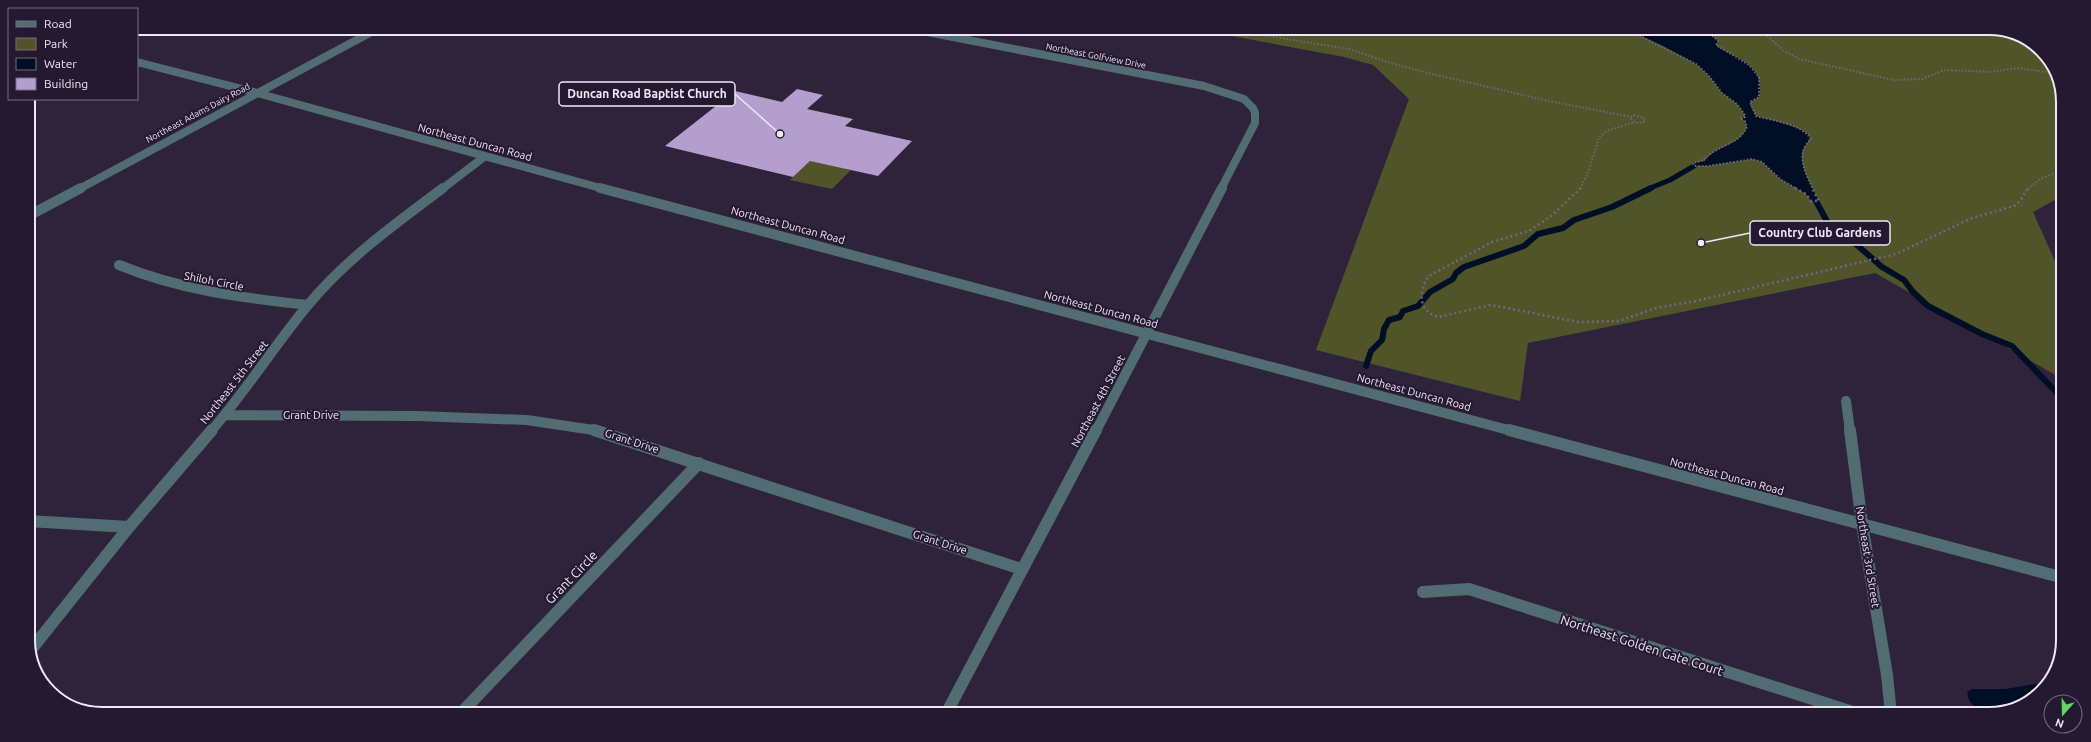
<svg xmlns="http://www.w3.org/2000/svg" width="2091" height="742" viewBox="0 0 2091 742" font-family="Ubuntu,sans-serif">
<rect width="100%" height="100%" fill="#2f233b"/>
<path fill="#4f5529" d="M 1200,30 L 2012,32 L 2048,57 L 2063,97 L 2062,196 L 2033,212 L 2062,277 L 2061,378 L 1875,273 L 1528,343 L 1520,401 L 1316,350 L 1409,99 L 1373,65 L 1344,57 Z
M 830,142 L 845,169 L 851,170 L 832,189 L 790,180 Z"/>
<path fill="#000e26" d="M 1630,31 L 1707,31 L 1718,41 L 1716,45 L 1719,48 C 1742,60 1765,67 1759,97 L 1750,102 L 1750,105 L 1756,116 C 1769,120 1804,126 1810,137 C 1809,143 1803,146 1802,153 C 1800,168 1813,188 1819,201 L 1811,201 L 1806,194 L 1780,179 L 1762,162 L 1752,159 L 1708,166 L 1694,166 L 1693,163 L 1705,161 C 1714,145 1740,147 1747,127 L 1745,121 L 1740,118 L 1745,117 L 1745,115 L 1737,104 L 1722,93 L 1709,76 L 1696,64 L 1663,46 Z
M 2046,682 L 2034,699 L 1989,714 L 1979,713 L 1969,700 L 1967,692 L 1972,689 L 2006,689 Z"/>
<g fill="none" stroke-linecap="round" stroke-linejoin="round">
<path stroke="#000e26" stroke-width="5" d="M 1648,189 L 1670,180 L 1694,166"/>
<path stroke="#000e26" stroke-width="6" d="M 1816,201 L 1831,229 L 1857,245 L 1882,267 L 1904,280 L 1913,292 L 1928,306 L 1982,334 L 2012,346 L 2061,397
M 1366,366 L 1371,351 L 1382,340 L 1384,329 L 1389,320 L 1400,317 L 1403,311 L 1418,306 L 1430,292 L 1453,279 L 1456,273 L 1464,267 L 1524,246 L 1538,234 L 1563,228 L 1574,220 L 1612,207 L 1651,188"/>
</g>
<path fill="#b49ecd" d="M 797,89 L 823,95 L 807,109 L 853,119 L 845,126 L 912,141 L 878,176 L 810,161 L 793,177 L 665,146 L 735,91 L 782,102 Z"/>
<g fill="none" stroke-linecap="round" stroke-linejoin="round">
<path stroke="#71677c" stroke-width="2" stroke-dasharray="1.5 2" stroke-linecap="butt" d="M 1231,30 L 1349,49 L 1390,63 L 1432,74 L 1549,101 L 1631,117
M 1630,31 L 1696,64 L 1709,76 L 1722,93 L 1737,104 L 1745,115 L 1745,117 L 1740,118 L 1745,121 L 1747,127 C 1740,141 1728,143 1715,151 C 1704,157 1707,160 1693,163 L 1694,166 L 1708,166 L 1752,159 L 1762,162 L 1780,179 L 1797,189
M 1707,31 L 1718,41 L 1716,45 L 1749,65 L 1759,77 L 1759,97 L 1750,102 L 1756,116 C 1773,121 1800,123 1811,139 C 1795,154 1805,172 1813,189
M 1762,31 L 1783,50 L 1799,59 L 1894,80 L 1922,79 L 1944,70 L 1991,72 L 2017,68 L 2054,73
M 1634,115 L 1644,118 L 1645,121 C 1639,124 1634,123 1630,118 Z
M 1580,189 L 1589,170 L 1599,137 L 1607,131 L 1635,122
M 2028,189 L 2042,178 L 2062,171"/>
<path stroke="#71677c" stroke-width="2.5" stroke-dasharray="2 3" stroke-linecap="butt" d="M 1581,188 L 1551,216 L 1529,231 L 1492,242 L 1429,276 C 1418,291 1418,311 1438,317 L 1491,305 L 1578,322 L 1619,321 L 1656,308 L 1696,301 L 1896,254 L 1972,218 L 2014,206 L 2020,201 L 2028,188
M 1795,188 L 1806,194 L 1811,201 L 1819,201 L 1812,188"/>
<path stroke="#526d72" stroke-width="8" d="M 917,30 L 1204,86 L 1244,99 L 1253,108 L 1255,113 L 1255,123 L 1221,189
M 79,189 L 377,29
M 442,189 L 484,157"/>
<path stroke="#526d72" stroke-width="10" d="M 28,216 L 81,188
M 119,265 C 180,290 243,298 308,305
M 1846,401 L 1850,431
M 225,415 L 417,416 L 527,420 L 600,431
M 211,431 C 246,391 274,346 308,305 C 346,259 395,224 443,188
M 1096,431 L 1222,188"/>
<path stroke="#526d72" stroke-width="12" d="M 594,430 L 1021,569
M 1850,430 L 1862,524 L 1887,675 L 1891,714
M 28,521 L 129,527
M 1423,592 L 1469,589 L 1859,714
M 30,651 L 129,527 L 212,430
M 463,711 L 699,463
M 947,712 L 1096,430"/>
<path stroke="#526d72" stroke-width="8" d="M 137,62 L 257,93 L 604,189"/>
<path stroke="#526d72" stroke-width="10" d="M 600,188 L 1512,431"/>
<path stroke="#526d72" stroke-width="12" d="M 1509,430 L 2060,577"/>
</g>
<g text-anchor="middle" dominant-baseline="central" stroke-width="4" stroke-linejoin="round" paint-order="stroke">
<g font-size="9" fill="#efe8f8" stroke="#251931">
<text transform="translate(1096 56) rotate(11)">Northeast Golfview Drive</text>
<text transform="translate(198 113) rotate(-28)">Northeast Adams Dairy Road</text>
</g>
<g font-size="11" fill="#efe8f8" stroke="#251931">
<text transform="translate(475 142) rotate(15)">Northeast Duncan Road</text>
<text transform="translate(788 225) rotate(15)">Northeast Duncan Road</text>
<text transform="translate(214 281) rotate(11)">Shiloh Circle</text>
<text transform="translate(1101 309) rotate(15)">Northeast Duncan Road</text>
<text transform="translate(234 382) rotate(-52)">Northeast 5th Street</text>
<text transform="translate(1414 392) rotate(15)">Northeast Duncan Road</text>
<text transform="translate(1098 401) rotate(-62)">Northeast 4th Street</text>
<text x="311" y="415">Grant Drive</text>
<text transform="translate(632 441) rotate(18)">Grant Drive</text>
<text transform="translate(1727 476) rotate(15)">Northeast Duncan Road</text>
<text transform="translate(940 542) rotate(18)">Grant Drive</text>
<text transform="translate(1868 557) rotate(81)">Northeast 3rd Street</text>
</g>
<g font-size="13" fill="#efe8f8" stroke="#251931">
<text transform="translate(571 577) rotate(-46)">Grant Circle</text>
<text transform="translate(1642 645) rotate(18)">Northeast Golden Gate Court</text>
</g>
</g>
<path d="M0 0H2091V742H0ZM102 35H1989A67 67 0 0 1 2056 102V640A67 67 0 0 1 1989 707H102A67 67 0 0 1 35 640V102A67 67 0 0 1 102 35Z" fill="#251931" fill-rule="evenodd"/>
<path fill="none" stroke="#efe8f8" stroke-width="2" d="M102 35H1989A67 67 0 0 1 2056 102V640A67 67 0 0 1 1989 707H102A67 67 0 0 1 35 640V102A67 67 0 0 1 102 35Z"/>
<path fill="none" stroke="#efe8f8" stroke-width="1.5" d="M780 134L735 94M1701 243L1750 233"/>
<g fill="#efe8f8" stroke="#251931" stroke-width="1.5">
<circle cx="780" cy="134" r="4"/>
<circle cx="1701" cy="243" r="4"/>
</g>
<g fill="#251931" stroke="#efe8f8" stroke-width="1.5">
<rect x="559" y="82" width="176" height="24" rx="4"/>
<rect x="1750" y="221" width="140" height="24" rx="4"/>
</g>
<g font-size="12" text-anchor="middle" font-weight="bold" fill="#efe8f8">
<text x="647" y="98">Duncan Road Baptist Church</text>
<text x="1820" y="237">Country Club Gardens</text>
</g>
<rect x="8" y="8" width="130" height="92" fill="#251931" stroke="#766c81"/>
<rect x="16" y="21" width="20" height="6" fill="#526d72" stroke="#766c81"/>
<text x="44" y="28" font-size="12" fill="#efe8f8">Road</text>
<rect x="16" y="38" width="20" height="12" fill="#4f5529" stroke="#766c81"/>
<text x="44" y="48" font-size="12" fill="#efe8f8">Park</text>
<rect x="16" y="58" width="20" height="12" fill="#000e26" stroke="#766c81"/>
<text x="44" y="68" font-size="12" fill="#efe8f8">Water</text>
<rect x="16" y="78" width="20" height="12" fill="#b49ecd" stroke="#766c81"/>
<text x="44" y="88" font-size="12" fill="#efe8f8">Building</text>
<g transform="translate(2063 714) rotate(200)"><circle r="19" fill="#251931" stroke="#766c81"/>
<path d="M0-3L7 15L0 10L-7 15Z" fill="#64d468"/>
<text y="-6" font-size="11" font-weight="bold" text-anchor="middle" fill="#efe8f8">N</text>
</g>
</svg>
